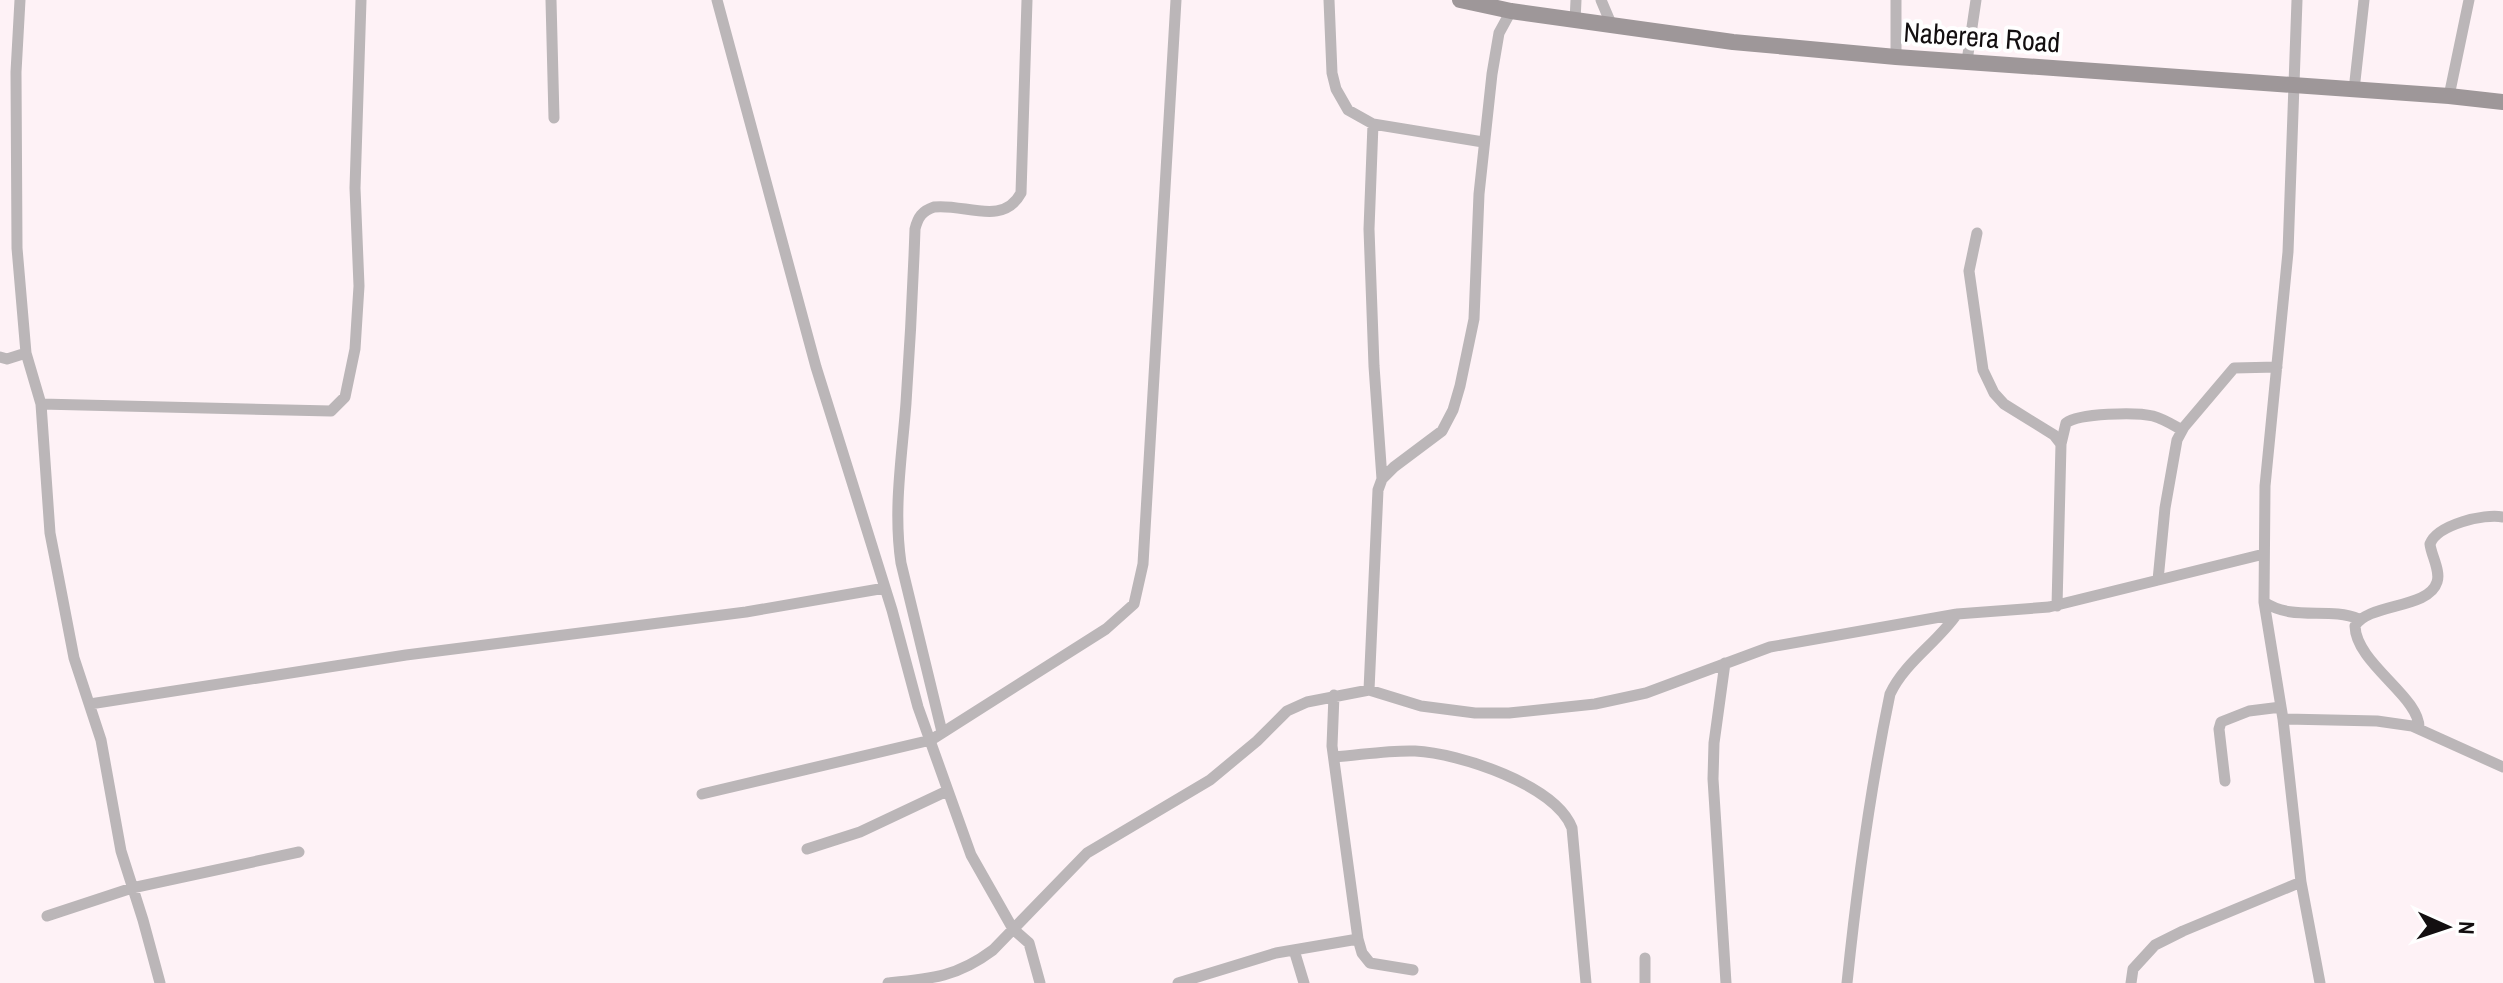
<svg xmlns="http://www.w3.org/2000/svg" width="2503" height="983" viewBox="0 0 2503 983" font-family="'Archivo Narrow',sans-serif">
<rect width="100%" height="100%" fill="#fef2f6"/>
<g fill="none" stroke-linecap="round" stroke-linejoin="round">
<path stroke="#bbb6b8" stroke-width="11" d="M 20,0 L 16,72 L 17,248 L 26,353 L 41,404 L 50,533 L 74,658 L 101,740 L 121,851 L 143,920 L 160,983
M 551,0 L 554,118
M 717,0 L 816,367 L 892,610 L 918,707 L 971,855 L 1013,929 L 1029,943 L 1040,983
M 1329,0 L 1332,73 L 1336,89 L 1348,110 L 1373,124 L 1483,142
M 1601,0 L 1612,26
M 2297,0 L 2288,252 L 2265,486 L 2264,602 L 2283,719 L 2301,882 L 2320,983
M 1575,21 L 1576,0
M 1896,57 L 1896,0
M 1967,61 L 1976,0
M 2354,90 L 2364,0
M 2449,96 L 2469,0
M 1373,124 L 1369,229 L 1374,366 L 1382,479
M 1977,233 L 1969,271 L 1983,370 L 1994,393 L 2004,404 L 2054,435 L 2061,444 L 2057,606
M 0,357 L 7,359 L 26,353
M 41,404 L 331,411 L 345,397 L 355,349 L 359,286 L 355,188 L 361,0
M 2061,444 L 2066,423 C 2079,413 2136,412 2153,416 C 2164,419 2173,425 2182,430
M 2158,580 L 2165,508 L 2177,440 L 2184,427 L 2234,368 L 2277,367
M 2264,602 C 2294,622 2328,606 2359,619
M 1725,663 L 1714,743 L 1713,779 L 1726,983
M 1369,690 L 1378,490 L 1382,479 L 1394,467 L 1442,431 L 1453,410 L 1460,386 L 1474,319 L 1479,194 L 1492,74 L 1499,33 L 1511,11
M 1334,695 L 1332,746 L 1358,939 L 1362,953 L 1370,963 L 1413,970
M 90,704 L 406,655 L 746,612 L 885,588
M 2283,719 L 2377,721 L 2412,726 L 2503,767
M 2419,729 C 2421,697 2356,664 2355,626 C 2368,603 2429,609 2437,582 C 2441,571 2431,555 2430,544 C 2437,525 2484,513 2503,517
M 942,732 L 901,563 C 893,509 902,457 906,403 C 910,345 913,287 915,229 C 918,217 922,211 934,207 C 964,203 1003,227 1021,193 L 1027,0
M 1334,757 C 1361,755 1389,750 1415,751 C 1459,753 1556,785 1572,828 L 1586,983
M 2225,781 L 2219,729 L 2221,722 L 2249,711 L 2281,707
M 702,794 L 931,740 L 1106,629 L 1134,604 L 1143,564 L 1176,0
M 807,849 L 860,832 L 947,791
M 47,916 L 132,888 L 299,852
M 1294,950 L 1304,983
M 1645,958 L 1645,983
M 888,983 C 931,979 957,977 993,950 L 1087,853 L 1210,780 L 1257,741 L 1287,711 L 1307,702 L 1369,690 L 1421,706 L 1475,713 L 1509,713 L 1595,704 L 1646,693 L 1770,647 L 1957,614 L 2049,607 L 2264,554
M 1178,983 L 1276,953 L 1358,939
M 1847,983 C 1857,886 1870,790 1890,694 C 1905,662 1937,643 1957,614
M 2131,983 L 2133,969 L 2155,945 L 2183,931 L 2301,882"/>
<path stroke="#9e9799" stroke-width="16" d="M 1460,0 L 1511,11 L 1733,42 L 1896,57 L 2449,96 L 2503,102"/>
</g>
<g text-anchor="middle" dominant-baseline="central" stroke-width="8" stroke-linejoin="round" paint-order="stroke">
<g font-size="28" fill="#130f10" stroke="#fff">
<text transform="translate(1982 37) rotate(4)">Naberera Road</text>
</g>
</g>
<g transform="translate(2447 927) rotate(93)" stroke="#ffffff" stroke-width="6" paint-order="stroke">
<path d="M0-6L14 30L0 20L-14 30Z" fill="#130f10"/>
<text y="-12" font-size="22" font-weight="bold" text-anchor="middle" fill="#130f10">N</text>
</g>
</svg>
